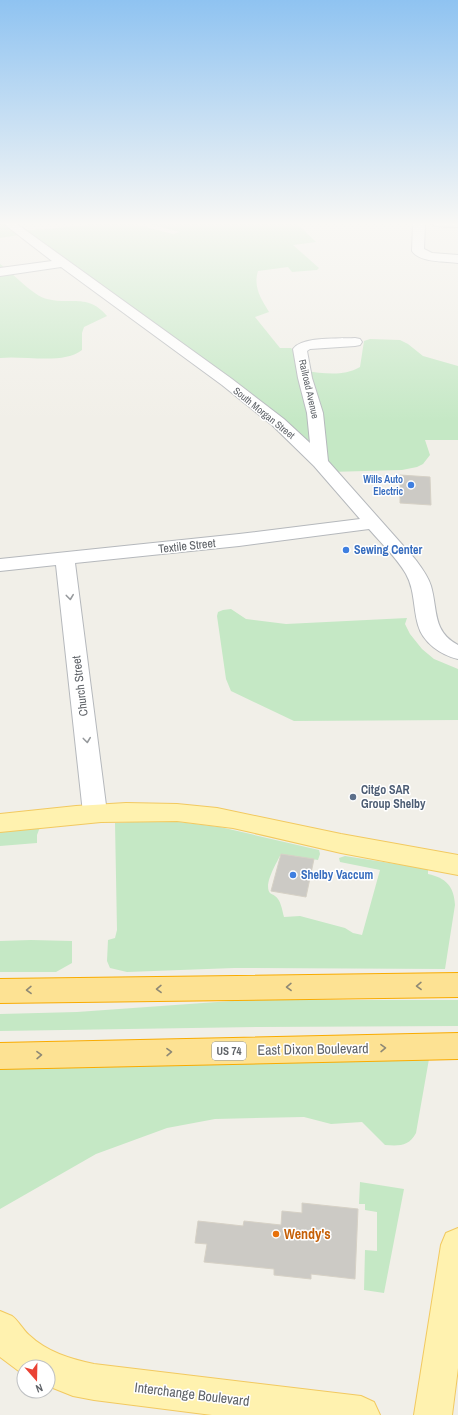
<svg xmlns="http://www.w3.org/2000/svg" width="458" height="1415" viewBox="0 0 458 1415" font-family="'Archivo Narrow',sans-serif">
<rect width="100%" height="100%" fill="#f1efe8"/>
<path fill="#c5e8c5" d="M 0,224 L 3,224 L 19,235 L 0,238 Z
M 89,224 L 133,224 L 173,234 L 180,232 L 149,224 L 297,224 L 316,242 L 293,245 L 319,268 L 317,270 L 292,272 L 288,267 L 258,271 C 253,287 261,299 269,312 L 255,317 L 280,348 L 291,348 L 301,357 L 304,371 C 324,373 342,377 360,367 L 364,341 L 370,339 L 400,340 L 408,344 L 423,356 L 458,366 L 458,440 L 425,440 L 430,455 L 423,464 L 417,467 L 402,470 L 329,472 L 278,422 L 21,231 L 81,226 Z
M 0,264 C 13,273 33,296 47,299 C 70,305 88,293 107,316 L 84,327 L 82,333 L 82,350 C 64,365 23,355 0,358 Z
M 231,609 L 246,619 L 286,624 L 407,618 L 405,624 L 410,634 L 422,649 L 434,659 L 458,669 L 458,720 L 294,721 L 231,691 L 226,679 L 217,616 L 218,612 L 223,610 Z
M 163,820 L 220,827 L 319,850 L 320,854 L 318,860 L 281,854 C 277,862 263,885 270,893 C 272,895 273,894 275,896 C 281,900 282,910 284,917 L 300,916 L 345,928 L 353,933 L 362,935 L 380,870 L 340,862 L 339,858 L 345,856 L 428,869 L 428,874 C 446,878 454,886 455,905 L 445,969 L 234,968 L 127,972 L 110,968 L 107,961 L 108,940 L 115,938 L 117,930 L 115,823 Z
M 40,827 L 37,835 L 37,843 L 0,846 L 0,832 Z
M 31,940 L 72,941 L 72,963 L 56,972 L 0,972 L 0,941 Z
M 245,1000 L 458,1000 L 458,1026 L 259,1027 L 0,1031 L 0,1014 L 77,1012 Z
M 429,1059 L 416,1133 C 409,1146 400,1146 385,1145 L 362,1122 L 331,1124 L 304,1117 L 215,1119 L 167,1128 L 96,1154 L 0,1209 L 0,1068 Z
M 360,1182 L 404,1189 L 384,1293 L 364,1290 L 365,1250 L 377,1251 L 377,1212 L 365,1210 L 365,1204 L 359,1204 Z"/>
<path fill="#cccac5" stroke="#d6d1c6" d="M 400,475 L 430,477 L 431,505 L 400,503 Z
M 281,854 L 314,859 L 306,897 L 271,891 Z
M 302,1203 L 358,1209 L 355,1279 L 311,1274 L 311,1279 L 274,1275 L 274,1269 L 204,1262 L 207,1244 L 195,1243 L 198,1221 L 243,1226 L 244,1221 L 281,1225 L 282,1211 L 302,1213 Z"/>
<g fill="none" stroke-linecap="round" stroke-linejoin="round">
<g stroke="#b5b8bc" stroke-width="2">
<path id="street" d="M 4,224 L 17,224 L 232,379 L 284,419 L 310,443 L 307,413 L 298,378 L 293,349 C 302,336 340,339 355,338 L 360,339 L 362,342 L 360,345 L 355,346 L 310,349 L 307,351 L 312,378 L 323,413 L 328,461 L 415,559 C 421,567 428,576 431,586 C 438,610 432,631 458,645 L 458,659 C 441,655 423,643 418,625 C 413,608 415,590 406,574 C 397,558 381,543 369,529 L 239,546 L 75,563 L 107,813 L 104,819 L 95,822 L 86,819 L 83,813 L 56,565 L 0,571 L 0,559 L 239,534 L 360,519 L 314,466 L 272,425 L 222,385 L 61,267 L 0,276 L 0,268 L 52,261 Z
M 413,224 L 425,224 L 424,249 L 432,253 L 458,255 L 458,263 C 445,261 420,263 412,251 Z
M 433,224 L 458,224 L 458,227 L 435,226 Z"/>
</g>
<g stroke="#f2c960" stroke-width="2">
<path id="primary" d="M 126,803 L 177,804 L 217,808 L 341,834 L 458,855 L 458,875 L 341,853 L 233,828 L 177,821 L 101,822 L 0,832 L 0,814 L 76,806 Z
M 458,1228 L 458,1368 L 452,1415 L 414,1415 L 441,1245 L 446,1233 Z
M 0,1311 C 4,1313 8,1314 12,1316 C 18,1320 23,1330 29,1335 C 47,1352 70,1359 94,1364 L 361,1396 L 374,1402 L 380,1415 L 212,1415 L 94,1400 L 73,1396 L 48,1386 L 48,1367 L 24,1367 L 24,1375 L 0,1357 Z"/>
</g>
<g stroke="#f9ab00" stroke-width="2">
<path id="highway" d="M 458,973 L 458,997 L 0,1003 L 0,979 Z
M 458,1033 L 458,1059 L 0,1069 L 0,1043 Z"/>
</g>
<use href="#street" fill="#fff" fill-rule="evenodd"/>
<use href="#primary" fill="#fff2af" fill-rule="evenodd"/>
<use href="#highway" fill="#fde293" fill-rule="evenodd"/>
</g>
<defs><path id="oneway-chevron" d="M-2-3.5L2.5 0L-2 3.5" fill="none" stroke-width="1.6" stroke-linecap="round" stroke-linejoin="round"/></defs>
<g stroke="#979a9d">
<use href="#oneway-chevron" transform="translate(70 597) rotate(83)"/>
<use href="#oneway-chevron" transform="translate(87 740) rotate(83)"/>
</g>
<g stroke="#8e8975">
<use href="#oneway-chevron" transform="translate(419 986) rotate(179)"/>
<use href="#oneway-chevron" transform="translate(289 987) rotate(179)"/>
<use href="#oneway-chevron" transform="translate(159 989) rotate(179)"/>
<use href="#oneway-chevron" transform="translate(29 990) rotate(179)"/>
<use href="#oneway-chevron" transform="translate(383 1048) rotate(-1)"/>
<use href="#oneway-chevron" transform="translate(169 1052) rotate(-1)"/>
<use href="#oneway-chevron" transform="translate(39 1055) rotate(-1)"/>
</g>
<linearGradient id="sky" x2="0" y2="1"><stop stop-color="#8fc3f1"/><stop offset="0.53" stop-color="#f9f8f5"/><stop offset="1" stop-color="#f9f8f5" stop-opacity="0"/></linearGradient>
<rect width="458" height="422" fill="url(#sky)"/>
<g fill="#3f7fe0" stroke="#fff" stroke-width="1.5">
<circle cx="411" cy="485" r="4"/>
<circle cx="346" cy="550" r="4"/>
<circle cx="293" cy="875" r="4"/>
</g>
<circle fill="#5c6f8a" stroke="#fff" stroke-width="1.5" cx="353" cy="797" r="4"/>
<circle fill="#e8710a" stroke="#fff" stroke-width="1.5" cx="276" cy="1234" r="4"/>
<g text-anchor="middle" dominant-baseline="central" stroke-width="3" stroke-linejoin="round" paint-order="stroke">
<g font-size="10" fill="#5f6368" stroke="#fff">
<text transform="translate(309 389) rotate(77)">Railroad Avenue</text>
<text transform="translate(264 413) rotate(39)">South Morgan Street</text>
</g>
<g font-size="10" font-weight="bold" fill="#366cbe" stroke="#fff" text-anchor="end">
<text x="403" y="479">Wills Auto<tspan x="403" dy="12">Electric</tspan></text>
</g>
<rect fill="#fff" stroke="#8f9295" stroke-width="1" x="212" y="1042" width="34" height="18" rx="3"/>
<g font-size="11" font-weight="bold" fill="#5f6368">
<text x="229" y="1051">US 74</text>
</g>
<g font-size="12" fill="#5f6368" stroke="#fff">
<text transform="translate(187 546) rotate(-6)">Textile Street</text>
<text transform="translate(80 686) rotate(-97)">Church Street</text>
</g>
<g font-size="12" font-weight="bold" fill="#366cbe" stroke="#fff" text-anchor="start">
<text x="354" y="550">Sewing Center</text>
<text x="301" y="875">Shelby Vaccum</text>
</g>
<g font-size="12" font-weight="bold" fill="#4e5e75" stroke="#fff" text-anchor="start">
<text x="361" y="790">Citgo SAR<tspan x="361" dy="14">Group Shelby</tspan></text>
</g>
<g font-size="14" fill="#5f6368" stroke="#fff">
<text transform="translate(313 1049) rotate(-1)">East Dixon Boulevard</text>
<text transform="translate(192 1394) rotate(7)">Interchange Boulevard</text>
</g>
<g font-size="14" font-weight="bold" fill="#c56008" stroke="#fff" text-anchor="start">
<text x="284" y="1234">Wendy's</text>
</g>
</g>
<g transform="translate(36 1379) rotate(160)"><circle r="19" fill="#ffffff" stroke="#bfc1c3"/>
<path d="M0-3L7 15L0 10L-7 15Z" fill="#ea4335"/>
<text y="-6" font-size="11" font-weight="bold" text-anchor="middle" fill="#5f6368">N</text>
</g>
</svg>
